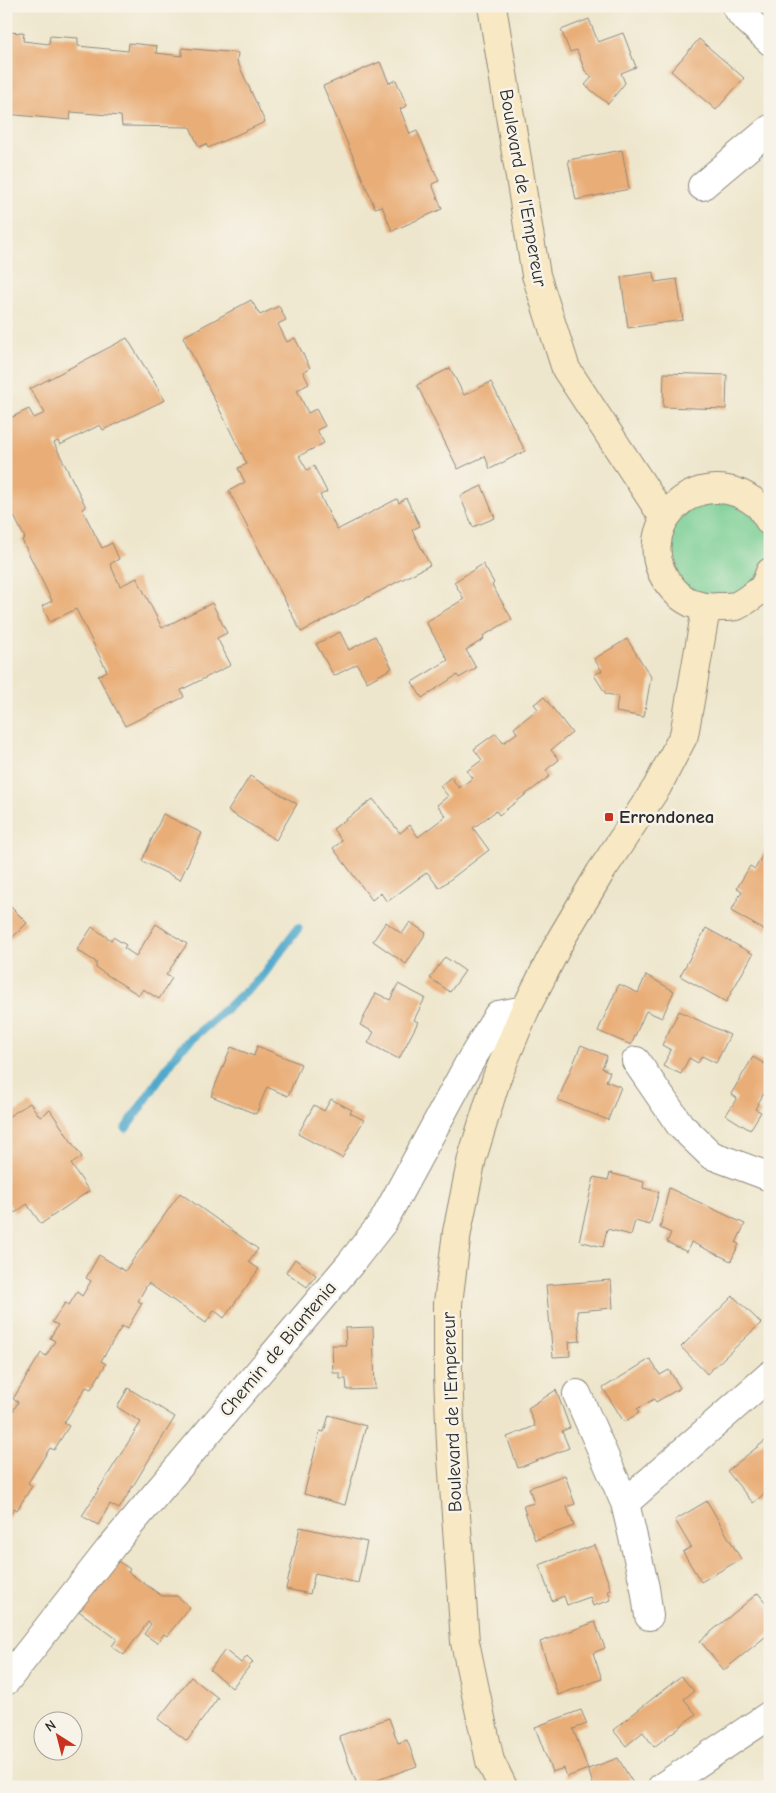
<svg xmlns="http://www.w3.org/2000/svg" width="776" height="1793" viewBox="0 0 776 1793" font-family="'Comic Neue',sans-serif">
<rect width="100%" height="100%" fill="#f7f3e8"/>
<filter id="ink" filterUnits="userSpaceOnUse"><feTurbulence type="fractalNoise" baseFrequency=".02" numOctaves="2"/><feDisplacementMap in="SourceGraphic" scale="10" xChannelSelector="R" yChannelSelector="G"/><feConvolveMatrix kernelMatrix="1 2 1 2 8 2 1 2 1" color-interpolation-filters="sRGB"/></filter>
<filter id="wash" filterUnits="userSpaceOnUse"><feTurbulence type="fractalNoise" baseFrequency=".0096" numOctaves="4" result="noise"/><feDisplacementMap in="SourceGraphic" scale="20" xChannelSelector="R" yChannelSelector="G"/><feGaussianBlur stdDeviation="1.12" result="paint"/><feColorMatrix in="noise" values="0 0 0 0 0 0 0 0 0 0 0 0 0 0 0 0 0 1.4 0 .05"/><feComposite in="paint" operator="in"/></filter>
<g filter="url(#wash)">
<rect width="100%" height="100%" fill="#eee6cc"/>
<path fill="#77ce93" stroke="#517c5f" d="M 707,489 L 770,522 L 770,572 L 737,606 L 664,579 L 664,518 Z"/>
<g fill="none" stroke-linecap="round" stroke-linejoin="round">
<path stroke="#4fa9cc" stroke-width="9" d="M 126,1128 L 180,1049 L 260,979 L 298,928"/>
</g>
<g id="blocks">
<path fill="#e9ad77" d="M 589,19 L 598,42 L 623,33 L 636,67 L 621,73 L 625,83 L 608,104 L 585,85 L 592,77 L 585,71 L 577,50 L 570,52 L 561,30 Z
M 6,32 L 24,33 L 23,41 L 49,44 L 50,36 L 78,38 L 78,46 L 128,51 L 129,43 L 157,46 L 156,53 L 182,56 L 182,48 L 238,53 L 237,61 L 265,122 L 208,148 L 206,144 L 199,147 L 190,127 L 122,126 L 121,116 L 71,112 L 70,120 L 6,114 Z
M 699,39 L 744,78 L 716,110 L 671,71 Z
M 380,62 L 389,83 L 396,80 L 407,106 L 400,109 L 410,134 L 417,131 L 439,181 L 432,184 L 442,209 L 392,231 L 382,206 L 375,208 L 323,86 Z
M 622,150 L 629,189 L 576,200 L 568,160 Z
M 654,272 L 655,282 L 677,279 L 683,320 L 628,328 L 621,277 Z
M 251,300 L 260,315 L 279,306 L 286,320 L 278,324 L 287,342 L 295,338 L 310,368 L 303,372 L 309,384 L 297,390 L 308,413 L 316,409 L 325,426 L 317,430 L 324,443 L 299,456 L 307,470 L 314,466 L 327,492 L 320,495 L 337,530 L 397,499 L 399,503 L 406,498 L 420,526 L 412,530 L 430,565 L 301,632 L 229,491 L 245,482 L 238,468 L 247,464 L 183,337 Z
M 127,338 L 165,400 L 103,430 L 100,425 L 60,445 L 58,441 L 54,443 L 86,507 L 82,509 L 102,548 L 112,543 L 119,559 L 110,564 L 120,586 L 137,578 L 162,628 L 212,603 L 227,633 L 217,638 L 231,665 L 181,690 L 184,697 L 125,726 L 98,676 L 107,671 L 76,609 L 50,622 L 42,606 L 52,601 L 22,540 L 25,538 L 14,516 L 6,520 L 6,420 L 29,409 L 34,418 L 45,413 L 30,389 Z
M 450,368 L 464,395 L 491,382 L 525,451 L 490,469 L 485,456 L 458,469 L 417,385 Z
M 664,373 L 727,375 L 726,409 L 663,407 Z
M 482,486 L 495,518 L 473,527 L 460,496 Z
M 483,564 L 494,583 L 492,585 L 512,619 L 483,636 L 484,639 L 466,650 L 476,668 L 459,678 L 457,675 L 422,698 L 412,682 L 448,660 L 426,622 L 464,599 L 454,582 Z
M 340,632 L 349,650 L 375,636 L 392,668 L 367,682 L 357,664 L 334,676 L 316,644 Z
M 627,639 L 651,677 L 644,717 L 616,712 L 618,696 L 606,694 L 594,675 L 602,671 L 594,659 Z
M 544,697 L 572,733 L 551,750 L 559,760 L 546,770 L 550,776 L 499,815 L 496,811 L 473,828 L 489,850 L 439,888 L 427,872 L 387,902 L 381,893 L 372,900 L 333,848 L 342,841 L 333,829 L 373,799 L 400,833 L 410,825 L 418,837 L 446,816 L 437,805 L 448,796 L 440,786 L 451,777 L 459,788 L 473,778 L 467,771 L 482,760 L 474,749 L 496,733 L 503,743 L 517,733 L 514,728 L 538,709 L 534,704 Z
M 250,776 L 297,804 L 276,840 L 228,811 Z
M 163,814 L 202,833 L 180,880 L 142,861 Z
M 770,841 L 770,925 L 766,931 L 731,911 L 742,891 L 737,888 L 750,866 L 755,869 Z
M 6,902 L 27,923 L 6,944 Z
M 386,922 L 402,934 L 410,922 L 426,933 L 406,964 L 373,941 Z
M 156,924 L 187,944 L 166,975 L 172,978 L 159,999 L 143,989 L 139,995 L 96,968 L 96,962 L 77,950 L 92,927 L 111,940 L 113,937 L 126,945 L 124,948 L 136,956 Z
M 706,928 L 753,954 L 726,1002 L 680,976 Z
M 445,957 L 465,971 L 450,992 L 430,978 Z
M 646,975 L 674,991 L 662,1018 L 646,1011 L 631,1045 L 598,1031 L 619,984 L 638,993 Z
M 398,984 L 425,998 L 414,1020 L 418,1022 L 399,1059 L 368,1043 L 374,1032 L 360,1025 L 376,993 L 390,1000 Z
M 679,1011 L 730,1035 L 716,1063 L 702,1056 L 698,1063 L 689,1058 L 681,1074 L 663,1066 L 671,1050 L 662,1045 Z
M 581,1045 L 607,1056 L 602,1068 L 610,1072 L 606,1081 L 621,1087 L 608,1120 L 558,1100 Z
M 257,1046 L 301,1064 L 288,1096 L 267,1087 L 256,1114 L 211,1096 L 231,1047 L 254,1056 Z
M 753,1057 L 770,1067 L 770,1097 L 764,1093 L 755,1109 L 761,1112 L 750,1130 L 726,1115 L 737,1098 L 731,1094 Z
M 331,1099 L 352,1110 L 350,1113 L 364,1120 L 342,1158 L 298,1134 L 314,1105 L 324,1111 Z
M 30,1103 L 40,1117 L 50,1110 L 75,1147 L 82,1157 L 71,1164 L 89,1191 L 41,1224 L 27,1204 L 15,1213 L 6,1200 L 8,1193 L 6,1191 L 6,1118 Z
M 610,1173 L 644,1182 L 643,1188 L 659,1192 L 650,1225 L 635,1221 L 631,1235 L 607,1229 L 603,1247 L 579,1241 L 594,1177 L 608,1180 Z
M 669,1188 L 745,1224 L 736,1243 L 739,1244 L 731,1261 L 691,1242 L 687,1252 L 667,1242 L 671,1233 L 660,1228 Z
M 180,1193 L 258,1249 L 249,1262 L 259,1269 L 224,1318 L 214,1310 L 206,1323 L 148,1283 L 138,1301 L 142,1303 L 127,1329 L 122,1326 L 101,1361 L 106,1364 L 91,1389 L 86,1387 L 64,1423 L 69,1426 L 54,1450 L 50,1448 L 28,1483 L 32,1486 L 17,1510 L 14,1508 L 6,1522 L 6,1415 L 10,1417 L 18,1402 L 13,1399 L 41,1353 L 46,1356 L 55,1341 L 50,1338 L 58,1325 L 52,1322 L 65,1303 L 69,1305 L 77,1292 L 82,1296 L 91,1281 L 86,1278 L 99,1255 L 125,1271 Z
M 295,1259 L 316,1275 L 307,1287 L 286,1272 Z
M 611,1280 L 613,1308 L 577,1311 L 580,1341 L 569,1342 L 570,1356 L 553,1357 L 546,1285 Z
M 733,1296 L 761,1323 L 707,1374 L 681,1347 Z
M 373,1327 L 375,1389 L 347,1390 L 346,1379 L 340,1379 L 340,1373 L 333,1373 L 332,1345 L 346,1345 L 345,1328 Z
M 650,1359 L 660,1375 L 669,1370 L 680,1388 L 656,1402 L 654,1399 L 637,1409 L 639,1413 L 624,1422 L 603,1388 Z
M 128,1388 L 175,1417 L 119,1509 L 110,1504 L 98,1525 L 82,1516 L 141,1422 L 117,1407 Z
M 556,1390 L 570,1428 L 562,1431 L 569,1448 L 518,1468 L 507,1437 L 535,1426 L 528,1408 Z
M 329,1415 L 366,1426 L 345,1505 L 304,1494 L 320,1431 L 324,1432 Z
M 770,1437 L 770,1489 L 753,1503 L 727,1471 Z
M 565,1475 L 575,1504 L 567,1507 L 574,1526 L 535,1540 L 523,1506 L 534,1503 L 529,1488 Z
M 707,1501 L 741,1559 L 701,1582 L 683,1552 L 691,1547 L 675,1520 Z
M 300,1527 L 367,1542 L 358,1583 L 315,1573 L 310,1594 L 286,1589 Z
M 595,1545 L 611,1590 L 608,1590 L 611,1600 L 593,1606 L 590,1597 L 567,1605 L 564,1596 L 552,1601 L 539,1565 Z
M 112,1557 L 130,1569 L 128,1572 L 162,1596 L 177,1596 L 190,1607 L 167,1636 L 164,1634 L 157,1643 L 144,1634 L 151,1624 L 148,1622 L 124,1655 L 112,1646 L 117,1639 L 76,1609 Z
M 758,1593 L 770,1608 L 770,1633 L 724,1670 L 700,1641 Z
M 595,1622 L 605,1648 L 593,1653 L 602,1679 L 558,1695 L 540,1642 Z
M 225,1650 L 241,1663 L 247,1656 L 253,1662 L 232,1688 L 210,1670 Z
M 681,1676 L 694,1691 L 684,1699 L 696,1714 L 654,1747 L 643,1732 L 626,1746 L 613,1730 Z
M 191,1677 L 218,1698 L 187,1741 L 158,1719 Z
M 581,1710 L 587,1724 L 573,1729 L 588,1769 L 567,1777 L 564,1768 L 552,1772 L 535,1727 Z
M 389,1718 L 398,1743 L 407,1740 L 417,1766 L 358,1787 L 339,1736 Z
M 618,1758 L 634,1785 L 594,1787 L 588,1769 Z"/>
</g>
</g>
<g filter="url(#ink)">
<use href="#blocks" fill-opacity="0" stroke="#8c887c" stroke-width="1"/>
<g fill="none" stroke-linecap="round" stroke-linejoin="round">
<g stroke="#8c887c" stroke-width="30">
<path id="street" d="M 736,6 L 742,15 L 770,41
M 702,186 L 770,129
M 636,1061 L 680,1125 L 711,1155 L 770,1177
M 577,1394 L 625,1503 L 645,1588 L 649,1616
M 625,1503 L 770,1375
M 6,1681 L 112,1546 L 350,1264 L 383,1222 L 468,1065 L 498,1015 L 525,1010
M 662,1787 L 770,1715"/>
</g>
<g stroke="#8c887c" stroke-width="30">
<path id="secondary" d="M 492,6 L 536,275 L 566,369 L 664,518
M 770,522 C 766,516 762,508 757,504 C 697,456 623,533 673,589 C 686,604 701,609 720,607 C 725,607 731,607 736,606 C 741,604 761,591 764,586 C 766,583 768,577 770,572
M 503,1787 L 490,1761 L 465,1642 L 451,1444 L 448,1375 L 448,1303 L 457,1232 L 472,1158 L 497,1077 L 525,1010 L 561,939 L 600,873 L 657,787 L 684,735 L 706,609"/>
</g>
<use href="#street" stroke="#fff" stroke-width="28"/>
<use href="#secondary" stroke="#f8e8c3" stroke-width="28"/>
</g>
</g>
<rect fill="#c8321e" stroke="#f7f3e8" stroke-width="2" x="604" y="812" width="10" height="10" rx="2.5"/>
<g text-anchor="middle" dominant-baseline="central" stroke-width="5" stroke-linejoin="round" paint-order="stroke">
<g font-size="19" fill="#2b2b2b" stroke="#f7f3e8">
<text transform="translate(523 188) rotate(80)">Boulevard de l'Empereur</text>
<text transform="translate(278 1349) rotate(-50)">Chemin de Biantenia</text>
<text transform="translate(452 1412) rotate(-92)">Boulevard de l'Empereur</text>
</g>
<g font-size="19" font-weight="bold" fill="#2b2b2b" stroke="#f7f3e8" text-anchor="start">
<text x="619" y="817">Errondonea</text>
</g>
</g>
<rect width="776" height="1793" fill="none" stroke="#f7f3e8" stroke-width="25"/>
<g transform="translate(58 1736) rotate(324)"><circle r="24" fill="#f7f3e8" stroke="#a5a39c"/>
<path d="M0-4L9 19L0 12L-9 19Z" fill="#c8321e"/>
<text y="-8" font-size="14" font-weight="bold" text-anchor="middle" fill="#2b2b2b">N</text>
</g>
</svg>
